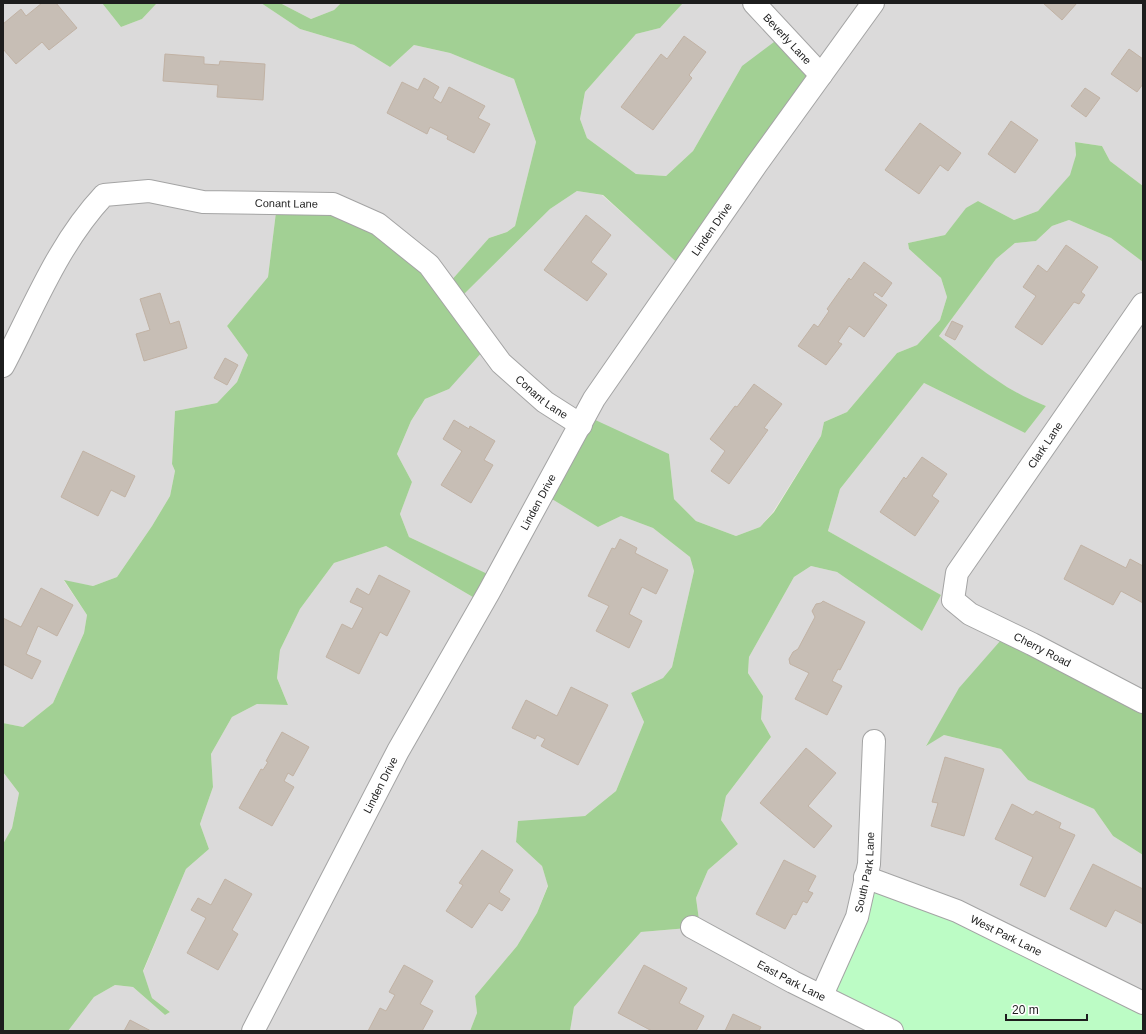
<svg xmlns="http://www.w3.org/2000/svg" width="1146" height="1034" viewBox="0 0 1146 1034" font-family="Helvetica,sans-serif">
<rect width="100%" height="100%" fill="#efebe2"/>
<path fill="#dbdada" d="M 3,3 L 102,3 L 121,27 L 142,19 L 157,3 L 261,3 L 300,29 L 354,45 L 390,67 L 414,45 L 450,53 L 514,79 L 536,142 L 515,226 L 507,232 L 489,238 L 449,283 L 277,204 L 268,277 L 227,326 L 248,355 L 237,382 L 217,403 L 175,411 L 172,464 L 175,471 L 170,496 L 152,526 L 117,577 L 93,586 L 64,581 L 87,615 L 84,633 L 53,703 L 23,727 L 3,723 Z
M 280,3 L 341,3 L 334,10 L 311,19 Z
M 683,3 L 1143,3 L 1143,186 L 1110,161 L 1102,146 L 1075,142 L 1076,155 L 1071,175 L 1038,211 L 1014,220 L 978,201 L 966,209 L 945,235 L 908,243 L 909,249 L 941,278 L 947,297 L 940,320 L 917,345 L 897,353 L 847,412 L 824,422 L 821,436 L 773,512 L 760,527 L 736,536 L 696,521 L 674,499 L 669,454 L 598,527 L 621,516 L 653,528 L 690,557 L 694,571 L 672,667 L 663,678 L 631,693 L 644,722 L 616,791 L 585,816 L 518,822 L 516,842 L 542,866 L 548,885 L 537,913 L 517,946 L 475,996 L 477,1013 L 470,1031 L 68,1031 L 94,997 L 115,985 L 133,987 L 165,1015 L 170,1012 L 152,998 L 143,972 L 186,869 L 209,849 L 200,824 L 213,787 L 211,754 L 232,717 L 257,704 L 288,705 L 277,678 L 280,650 L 300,609 L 334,563 L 386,546 L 483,603 L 495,578 L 409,537 L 400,514 L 412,482 L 397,454 L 411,421 L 425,399 L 449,389 L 459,299 L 550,209 L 577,191 L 602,195 L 683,267 L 742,66 L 693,151 L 666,176 L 636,174 L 587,138 L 580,119 L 585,92 L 636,34 L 660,28 Z
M 1069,220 L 1111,238 L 1143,262 L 1143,703 L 1008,632 L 926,745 L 944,735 L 1001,749 L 1028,780 L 1094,809 L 1113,836 L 1143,855 L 1143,1031 L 570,1031 L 574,1007 L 641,932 L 700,927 L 696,898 L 708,870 L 738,844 L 721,820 L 726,796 L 771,737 L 761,719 L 763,696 L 748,673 L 749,657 L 794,577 L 811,566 L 837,572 L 922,631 L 941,595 L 828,531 L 840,489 L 924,383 L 1025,433 L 1046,406 L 1025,398 L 988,375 L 939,336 L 996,259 L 1015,243 L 1036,241 L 1052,226 Z
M 3,772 L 19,793 L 12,828 L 3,844 Z"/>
<path fill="#a2d094" d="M 102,3 L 157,3 L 142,19 L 121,27 Z
M 261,3 L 280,3 L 311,19 L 334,10 L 341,3 L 683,3 L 660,28 L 636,34 L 585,92 L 580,119 L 587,138 L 636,174 L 666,176 L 693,151 L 742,66 L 782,36 L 818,69 L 683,268 L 603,195 L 577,191 L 550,209 L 459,299 L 483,351 L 449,389 L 425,399 L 411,421 L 397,454 L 412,482 L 400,514 L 409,537 L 496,578 L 483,603 L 386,546 L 334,563 L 300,609 L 280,650 L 277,678 L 288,705 L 257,704 L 232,717 L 211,754 L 213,787 L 200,824 L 209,849 L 186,869 L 143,971 L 152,998 L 170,1012 L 165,1015 L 133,987 L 115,985 L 94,997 L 68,1031 L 3,1031 L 3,844 L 12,828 L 19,793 L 3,772 L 3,723 L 23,727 L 53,703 L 84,633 L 87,615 L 64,580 L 93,586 L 117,577 L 152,526 L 170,496 L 175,471 L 172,464 L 175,411 L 217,403 L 237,382 L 248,355 L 227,326 L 268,277 L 277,204 L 336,204 L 449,283 L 489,238 L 507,232 L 515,226 L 536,142 L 514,79 L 450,53 L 414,45 L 390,67 L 354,45 L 300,29 Z
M 1075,142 L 1102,146 L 1110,161 L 1143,186 L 1143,262 L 1111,238 L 1069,220 L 1052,226 L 1036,241 L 1015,243 L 996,259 L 939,336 C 973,363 1005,391 1046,406 L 1025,433 L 924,383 L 840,489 L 828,531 L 941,595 L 922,631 L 837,572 L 811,566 L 794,577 L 749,657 L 748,673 L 763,696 L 761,719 L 771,737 L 726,796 L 721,820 L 738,844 L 708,870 L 696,898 L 700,927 L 641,932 L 574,1007 L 570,1031 L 470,1031 L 477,1013 L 475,996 L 517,946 L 537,913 L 548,886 L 542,866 L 516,842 L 518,821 L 585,816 L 616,791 L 644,722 L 631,693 L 663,678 L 672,667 L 694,571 L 690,557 L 653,528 L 621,516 L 598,527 L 547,496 L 591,418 L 669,454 L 674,499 L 696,521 L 736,536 L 760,527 L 774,512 L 821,436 L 824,422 L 847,412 L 897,353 L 917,345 L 940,320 L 947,297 L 941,278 L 909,249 L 908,243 L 945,235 L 966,208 L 978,201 L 1014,220 L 1038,211 L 1070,175 L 1076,155 Z
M 1008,632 L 1143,703 L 1143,855 L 1113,836 L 1094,809 L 1028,780 L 1001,749 L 944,735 L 926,746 L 959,688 Z"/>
<path fill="#bcfcc5" d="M 865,877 L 1143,1003 L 1143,1031 L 892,1031 L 822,995 Z"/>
<path fill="#c7beb5" stroke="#c1b2a4" d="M 42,3 L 56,3 L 77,28 L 49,50 L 42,42 L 16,64 L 3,49 L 3,24 L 21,9 L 26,16 Z
M 1043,3 L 1077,3 L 1062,20 Z
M 684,36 L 706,52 L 689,75 L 692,78 L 653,130 L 621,107 L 661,54 L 667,59 Z
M 1129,49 L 1143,59 L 1143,84 L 1137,92 L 1111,74 Z
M 165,54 L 204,57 L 204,64 L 219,65 L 220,61 L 265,64 L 263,100 L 217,97 L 218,85 L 163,81 Z
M 424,78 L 439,87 L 433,98 L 441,103 L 449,87 L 485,106 L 478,118 L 490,124 L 474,153 L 447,139 L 448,136 L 430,127 L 427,134 L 387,113 L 402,82 L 418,90 Z
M 1085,88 L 1100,98 L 1086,117 L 1071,106 Z
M 1011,121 L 1038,140 L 1015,173 L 988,154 Z
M 920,123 L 961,153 L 948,171 L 940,165 L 919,194 L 885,170 Z
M 586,215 L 611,235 L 591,262 L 607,274 L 587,301 L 544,270 Z
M 1066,245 L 1098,267 L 1081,292 L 1085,295 L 1079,304 L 1074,302 L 1042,345 L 1015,327 L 1036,296 L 1023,287 L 1038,265 L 1047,272 Z
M 864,262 L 892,283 L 882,297 L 875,292 L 873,295 L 887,305 L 864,337 L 849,326 L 838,342 L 842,344 L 826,365 L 798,346 L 814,324 L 818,327 L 829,311 L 827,309 L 849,278 L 851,280 Z
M 160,293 L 170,324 L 179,321 L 187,348 L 144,361 L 136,334 L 150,330 L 140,299 Z
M 952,321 L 963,326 L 955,340 L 945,335 Z
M 225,358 L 238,365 L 227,385 L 214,378 Z
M 754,384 L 782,404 L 764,428 L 768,430 L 729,484 L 711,471 L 725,451 L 710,439 L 735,406 L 737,407 Z
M 454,420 L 469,429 L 470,426 L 495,441 L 484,460 L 493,465 L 471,503 L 441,485 L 462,451 L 443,439 Z
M 83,451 L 135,476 L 125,497 L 111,490 L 98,516 L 61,497 Z
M 922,457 L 947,474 L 932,496 L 939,501 L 915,536 L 880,512 L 904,477 L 906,479 Z
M 620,539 L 637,548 L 635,553 L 668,570 L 656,594 L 642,587 L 629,614 L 642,621 L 629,648 L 596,631 L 609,606 L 588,596 L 612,548 L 615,549 Z
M 1081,545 L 1126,568 L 1130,559 L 1143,566 L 1143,603 L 1121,591 L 1113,605 L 1064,579 Z
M 379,575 L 410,591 L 387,636 L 380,632 L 359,674 L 326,657 L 342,624 L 352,629 L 363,608 L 350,602 L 357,588 L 369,595 Z
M 41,588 L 73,605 L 57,636 L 38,626 L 26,654 L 41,661 L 32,679 L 3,664 L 3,618 L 21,627 Z
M 823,601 L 865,622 L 840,670 L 838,669 L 832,681 L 842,686 L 827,715 L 795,699 L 809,673 L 790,664 L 789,659 L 793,652 L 798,649 L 815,617 L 812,611 L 816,604 L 821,603 Z
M 571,687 L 608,705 L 578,765 L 541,746 L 545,739 L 537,735 L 535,739 L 512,728 L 526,700 L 557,716 Z
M 282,732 L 309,747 L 293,776 L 288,773 L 284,781 L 294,787 L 272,826 L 239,808 L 261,769 L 263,770 L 268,762 L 266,761 Z
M 806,748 L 836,773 L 808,806 L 832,826 L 814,848 L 760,803 Z
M 945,757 L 984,769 L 964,836 L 931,826 L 938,803 L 932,802 Z
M 1012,804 L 1033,815 L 1036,811 L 1061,823 L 1059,828 L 1075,835 L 1045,897 L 1020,885 L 1033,857 L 995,839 Z
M 482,850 L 513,870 L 499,892 L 510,899 L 502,911 L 489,903 L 472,928 L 446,911 L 463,885 L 459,883 Z
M 784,860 L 816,876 L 808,891 L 813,893 L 807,903 L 803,901 L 796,915 L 793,914 L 785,929 L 756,914 Z
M 1093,864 L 1143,889 L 1143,924 L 1115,910 L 1106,927 L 1070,909 Z
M 225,879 L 252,894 L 232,930 L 238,934 L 218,970 L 187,953 L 206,918 L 191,910 L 198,898 L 211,905 Z
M 404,965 L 433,981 L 420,1004 L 433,1011 L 422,1031 L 368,1031 L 380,1008 L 386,1011 L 395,995 L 389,992 Z
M 644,965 L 687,988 L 679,1003 L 704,1016 L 696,1031 L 652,1031 L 618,1013 Z
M 733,1014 L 761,1027 L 759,1031 L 725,1031 Z
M 130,1020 L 151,1031 L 124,1031 Z"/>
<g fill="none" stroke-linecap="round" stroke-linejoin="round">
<g stroke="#a4a4a4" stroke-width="24">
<g id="minor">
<path id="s1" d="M 754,3 L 821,75"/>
<path id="s2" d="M 1143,304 L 957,573 L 953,600 L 970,614 L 1032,644 L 1143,702"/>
<path id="s3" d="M 3,366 C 34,307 58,244 104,195 L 149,191 L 203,202 L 333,204 L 378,224 L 429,265 L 501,363 L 545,402 L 581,425"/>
<path id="s4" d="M 865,877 L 957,911 L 1143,1003"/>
<path id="s5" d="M 692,927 L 793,982 L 892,1031"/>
<path id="s6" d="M 822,995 L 857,917 L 869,864 L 874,741"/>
<path id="s7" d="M 253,1031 L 398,751 L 489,592 L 594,399 L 756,165 L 873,3"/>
</g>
</g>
<use href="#minor" stroke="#fff" stroke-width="22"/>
</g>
<g text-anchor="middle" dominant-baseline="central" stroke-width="3" stroke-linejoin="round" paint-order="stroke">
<g font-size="11" fill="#1d1d1d" stroke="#fff">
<text stroke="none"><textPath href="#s1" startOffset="49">Beverly Lane</textPath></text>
<text stroke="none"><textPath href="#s3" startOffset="383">Conant Lane</textPath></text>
<text stroke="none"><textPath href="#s7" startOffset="925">Linden Drive</textPath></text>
<text stroke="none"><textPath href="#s3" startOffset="719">Conant Lane</textPath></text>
<text transform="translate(1045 445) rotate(-56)">Clark Lane</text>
<text stroke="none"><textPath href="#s7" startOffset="601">Linden Drive</textPath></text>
<text stroke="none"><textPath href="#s2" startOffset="457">Cherry Road</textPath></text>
<text stroke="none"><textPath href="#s7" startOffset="277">Linden Drive</textPath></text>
<text stroke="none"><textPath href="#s6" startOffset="131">South Park Lane</textPath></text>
<text stroke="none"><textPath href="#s4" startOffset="153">West Park Lane</textPath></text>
<text stroke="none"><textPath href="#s5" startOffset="113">East Park Lane</textPath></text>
</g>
</g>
<rect width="1146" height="1034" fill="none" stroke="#1d1d1d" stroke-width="8"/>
<path d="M1006 1014v6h81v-6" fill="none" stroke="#1d1d1d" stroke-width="2"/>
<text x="1012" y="1014" font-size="12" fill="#1d1d1d" stroke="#ffffff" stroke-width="3" paint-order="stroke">20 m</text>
</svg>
